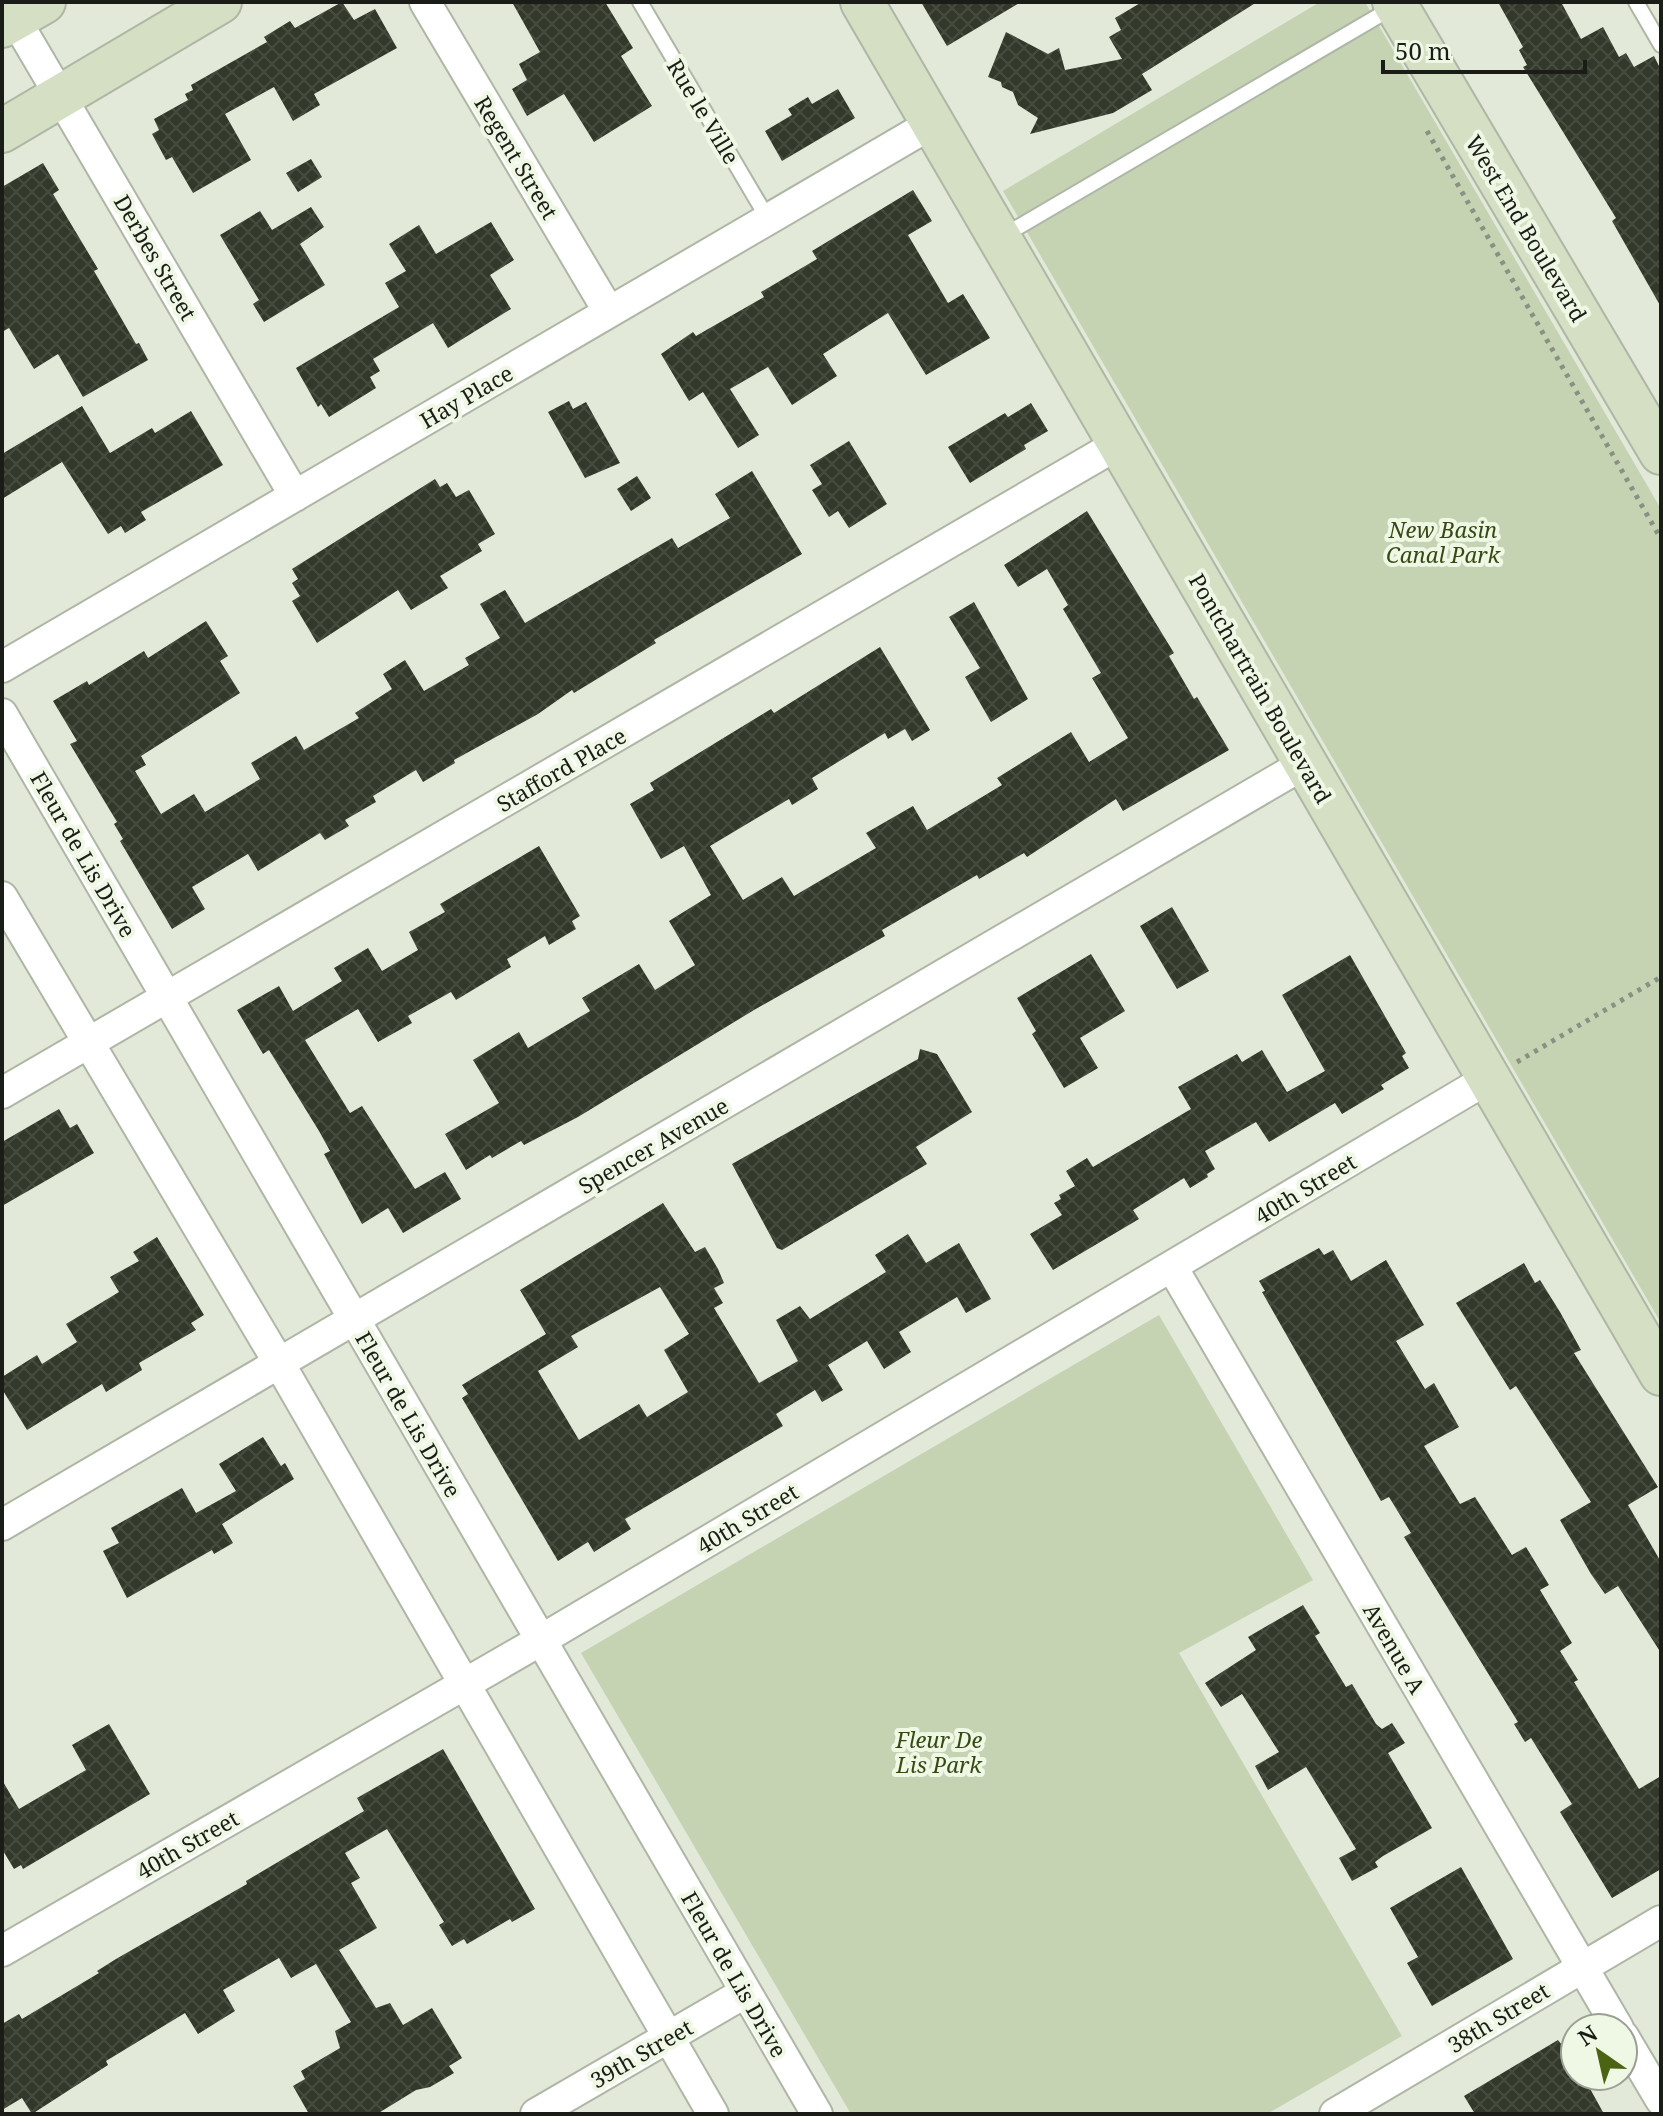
<svg xmlns="http://www.w3.org/2000/svg" width="1663" height="2116" viewBox="0 0 1663 2116" font-family="'Noto Serif',serif">
<defs>
<pattern id="building-cross-hatch" width="8" height="8" patternUnits="userSpaceOnUse" patternTransform="scale(2)"><rect width="8" height="8" fill="#32382a"/><path d="M0 0l8 8M0 8l8-8" fill="none" stroke="#464c3f"/></pattern>
</defs>
<rect width="100%" height="100%" fill="#e2e9d8"/>
<path fill="#c5d3b3" d="M 1320,2 L 1365,2 L 1661,509 L 1661,1323 L 1003,191 Z
M 1159,1315 L 1313,1580 L 1179,1653 L 1402,2036 L 1267,2114 L 851,2114 L 581,1653 Z"/>
<path fill="url(#building-cross-hatch)" fill-rule="evenodd" d="M 342,2 L 354,20 L 375,9 L 397,48 L 314,94 L 320,105 L 293,121 L 274,87 L 225,114 L 251,160 L 193,193 L 172,157 L 166,160 L 152,134 L 159,130 L 154,119 L 188,100 L 185,94 L 193,90 L 191,85 L 267,42 L 264,37 L 290,21 L 295,28 Z
M 512,2 L 605,2 L 633,48 L 621,56 L 652,106 L 594,142 L 564,94 L 527,116 L 512,89 L 527,80 L 519,64 L 540,52 Z
M 921,2 L 1021,2 L 947,46 Z
M 1142,2 L 1257,2 L 1142,74 L 1152,90 L 1113,113 L 1030,134 L 1038,118 L 1018,105 L 1013,92 L 1002,87 L 1001,82 L 988,77 L 1006,32 L 1048,54 L 1059,48 L 1065,70 L 1122,59 L 1109,37 L 1121,30 L 1115,18 Z
M 1498,2 L 1561,2 L 1581,39 L 1603,27 L 1619,57 L 1626,53 L 1634,67 L 1654,56 L 1661,70 L 1661,307 L 1612,221 L 1616,218 L 1523,67 L 1527,65 L 1519,50 L 1523,47 Z
M 838,89 L 855,118 L 782,161 L 765,131 L 792,115 L 788,109 L 808,97 L 812,104 Z
M 311,159 L 322,177 L 298,192 L 286,173 Z
M 43,163 L 59,190 L 53,194 L 98,269 L 94,271 L 136,344 L 139,343 L 148,360 L 83,397 L 58,354 L 34,369 L 9,328 L 2,332 L 2,187 Z
M 913,190 L 932,221 L 908,235 L 948,303 L 963,294 L 990,338 L 926,375 L 888,313 L 823,354 L 837,376 L 792,405 L 768,367 L 730,389 L 759,435 L 738,448 L 703,392 L 689,401 L 661,354 L 693,332 L 696,336 L 764,297 L 761,292 L 817,259 L 812,251 Z
M 311,207 L 324,227 L 300,244 L 325,285 L 264,322 L 253,304 L 259,300 L 220,235 L 260,211 L 272,230 Z
M 491,222 L 514,260 L 490,275 L 511,309 L 448,348 L 433,323 L 373,359 L 380,371 L 370,377 L 376,388 L 329,417 L 321,404 L 318,407 L 296,368 L 399,307 L 385,283 L 406,271 L 389,244 L 419,225 L 436,254 Z
M 569,401 L 573,409 L 586,402 L 620,463 L 585,478 L 548,412 Z
M 1031,403 L 1048,431 L 1024,445 L 1026,449 L 970,483 L 948,447 L 1005,413 L 1008,417 Z
M 82,406 L 110,453 L 152,428 L 155,433 L 191,411 L 223,465 L 141,512 L 146,520 L 125,533 L 121,526 L 108,534 L 62,462 L 2,499 L 2,454 Z
M 849,441 L 887,504 L 849,528 L 838,511 L 829,517 L 812,490 L 822,484 L 810,465 Z
M 752,471 L 802,554 L 654,640 L 656,643 L 574,693 L 572,690 L 538,714 L 454,760 L 455,763 L 423,782 L 416,770 L 373,796 L 376,802 L 345,820 L 349,826 L 325,840 L 320,833 L 258,871 L 248,854 L 192,887 L 205,909 L 172,929 L 120,841 L 123,839 L 114,824 L 117,822 L 70,744 L 77,741 L 53,701 L 87,681 L 89,685 L 144,651 L 148,658 L 206,621 L 228,656 L 220,661 L 240,693 L 141,756 L 146,765 L 135,771 L 161,814 L 194,794 L 205,812 L 260,779 L 251,763 L 296,736 L 304,750 L 359,718 L 355,713 L 392,689 L 383,674 L 405,660 L 424,691 L 469,665 L 465,658 L 500,638 L 480,604 L 505,590 L 525,623 L 672,538 L 678,548 L 730,518 L 715,494 Z
M 637,476 L 651,498 L 631,511 L 617,489 Z
M 435,479 L 440,487 L 447,483 L 456,497 L 469,490 L 495,534 L 478,544 L 482,551 L 440,576 L 448,588 L 411,610 L 398,590 L 317,643 L 292,601 L 300,596 L 292,583 L 298,579 L 292,569 Z
M 1087,511 L 1174,653 L 1169,656 L 1194,699 L 1197,697 L 1229,750 L 1123,811 L 1116,799 L 1027,857 L 1024,853 L 979,879 L 977,875 L 882,930 L 885,936 L 754,1010 L 578,1117 L 524,1145 L 521,1141 L 492,1158 L 490,1155 L 466,1170 L 445,1134 L 499,1103 L 473,1060 L 519,1032 L 528,1048 L 590,1011 L 582,998 L 639,964 L 655,990 L 695,965 L 669,921 L 711,895 L 684,846 L 661,859 L 630,804 L 654,790 L 650,783 L 676,767 L 771,709 L 774,713 L 880,647 L 930,730 L 912,741 L 905,729 L 888,739 L 885,733 L 812,778 L 818,789 L 792,805 L 789,799 L 710,846 L 743,900 L 782,877 L 794,896 L 876,848 L 866,833 L 913,806 L 927,830 L 1002,785 L 997,778 L 1071,732 L 1089,762 L 1128,738 L 1092,678 L 1101,673 L 1063,609 L 1068,605 L 1047,569 L 1018,587 L 1004,565 Z
M 974,602 L 1028,699 L 991,722 L 965,677 L 980,668 L 949,617 Z
M 539,846 L 580,916 L 572,921 L 576,929 L 549,945 L 545,936 L 507,959 L 511,967 L 456,1000 L 451,992 L 408,1016 L 412,1023 L 378,1042 L 358,1009 L 305,1040 L 350,1113 L 362,1106 L 415,1189 L 445,1172 L 461,1199 L 403,1233 L 388,1208 L 362,1224 L 324,1154 L 330,1151 L 319,1131 L 269,1050 L 263,1054 L 237,1010 L 279,986 L 293,1011 L 342,981 L 334,968 L 368,948 L 382,971 L 418,950 L 409,932 L 445,912 L 440,904 Z
M 1172,907 L 1209,971 L 1177,989 L 1140,926 Z
M 1091,954 L 1125,1011 L 1080,1038 L 1098,1068 L 1064,1088 L 1032,1034 L 1036,1031 L 1017,998 Z
M 1350,955 L 1406,1053 L 1402,1056 L 1409,1068 L 1381,1085 L 1384,1089 L 1342,1114 L 1335,1103 L 1269,1142 L 1256,1122 L 1205,1151 L 1215,1169 L 1207,1174 L 1208,1177 L 1190,1188 L 1184,1178 L 1133,1210 L 1139,1219 L 1053,1270 L 1030,1234 L 1062,1215 L 1054,1203 L 1061,1199 L 1059,1195 L 1075,1186 L 1066,1171 L 1087,1158 L 1093,1167 L 1191,1109 L 1178,1087 L 1237,1054 L 1242,1062 L 1262,1050 L 1287,1092 L 1325,1071 L 1282,995 Z
M 920,1049 L 937,1054 L 972,1112 L 916,1147 L 927,1164 L 782,1250 L 777,1248 L 732,1164 L 918,1059 Z
M 59,1109 L 70,1128 L 77,1124 L 94,1153 L 2,1206 L 2,1142 Z
M 663,1203 L 695,1252 L 705,1247 L 718,1269 L 724,1283 L 714,1288 L 723,1303 L 714,1308 L 759,1383 L 798,1361 L 776,1320 L 800,1306 L 810,1319 L 886,1272 L 875,1255 L 908,1234 L 926,1263 L 959,1243 L 991,1299 L 966,1313 L 957,1297 L 899,1332 L 911,1352 L 884,1369 L 867,1341 L 828,1365 L 843,1390 L 822,1402 L 815,1390 L 776,1414 L 783,1426 L 625,1519 L 631,1529 L 594,1552 L 588,1542 L 558,1561 L 462,1398 L 468,1394 L 462,1385 L 546,1334 L 520,1290 ZM 660,1287 L 689,1334 L 664,1350 L 688,1392 L 647,1417 L 639,1404 L 579,1440 L 538,1371 L 578,1347 L 571,1336 Z
M 157,1237 L 204,1315 L 191,1323 L 196,1330 L 139,1363 L 142,1370 L 106,1392 L 102,1384 L 27,1430 L 2,1389 L 2,1377 L 37,1355 L 42,1364 L 77,1342 L 66,1324 L 119,1292 L 110,1277 L 139,1261 L 133,1252 Z
M 1319,1248 L 1324,1255 L 1333,1250 L 1351,1281 L 1386,1260 L 1424,1325 L 1396,1341 L 1425,1389 L 1434,1383 L 1459,1427 L 1424,1446 L 1460,1504 L 1475,1497 L 1512,1555 L 1526,1547 L 1549,1585 L 1540,1590 L 1572,1643 L 1560,1651 L 1578,1680 L 1574,1682 L 1639,1789 L 1661,1776 L 1661,1869 L 1612,1898 L 1560,1812 L 1572,1804 L 1531,1738 L 1525,1742 L 1514,1724 L 1518,1722 L 1404,1537 L 1411,1533 L 1389,1497 L 1381,1501 L 1262,1292 L 1265,1291 L 1259,1281 Z
M 1524,1263 L 1535,1283 L 1540,1280 L 1560,1312 L 1581,1350 L 1574,1353 L 1658,1487 L 1628,1505 L 1661,1562 L 1661,1653 L 1618,1586 L 1605,1594 L 1591,1574 L 1560,1520 L 1591,1502 L 1516,1386 L 1510,1390 L 1456,1303 Z
M 263,1437 L 281,1466 L 285,1463 L 294,1479 L 222,1524 L 233,1543 L 214,1554 L 212,1550 L 127,1598 L 103,1551 L 119,1543 L 111,1528 L 182,1488 L 196,1513 L 236,1491 L 219,1464 Z
M 1303,1605 L 1320,1633 L 1315,1636 L 1346,1687 L 1352,1684 L 1376,1724 L 1382,1729 L 1392,1723 L 1405,1743 L 1388,1753 L 1432,1828 L 1383,1856 L 1375,1862 L 1378,1867 L 1352,1881 L 1339,1858 L 1356,1849 L 1306,1767 L 1268,1790 L 1255,1766 L 1279,1752 L 1242,1694 L 1221,1707 L 1205,1683 L 1256,1650 L 1248,1637 Z
M 109,1724 L 150,1794 L 23,1869 L 21,1865 L 14,1869 L 2,1849 L 2,1780 L 19,1809 L 86,1770 L 72,1745 Z
M 443,1749 L 535,1909 L 512,1922 L 510,1919 L 467,1944 L 464,1939 L 452,1946 L 439,1925 L 444,1922 L 387,1829 L 345,1853 L 360,1878 L 351,1883 L 377,1928 L 339,1950 L 376,2008 L 390,2003 L 403,2025 L 432,2008 L 462,2058 L 449,2066 L 454,2073 L 430,2087 L 416,2090 L 377,2114 L 309,2114 L 293,2086 L 305,2079 L 301,2071 L 340,2048 L 335,2031 L 351,2022 L 316,1964 L 291,1978 L 279,1958 L 223,1990 L 235,2011 L 198,2034 L 185,2013 L 106,2061 L 108,2065 L 32,2114 L 22,2098 L 2,2110 L 2,2024 L 19,2014 L 22,2019 L 99,1973 L 97,1971 L 116,1959 L 247,1884 L 246,1881 L 364,1811 L 357,1798 Z
M 1461,1867 L 1513,1959 L 1432,2006 L 1407,1963 L 1418,1957 L 1390,1908 Z
M 1558,2040 L 1575,2062 L 1575,2076 L 1583,2076 L 1604,2114 L 1475,2114 L 1464,2096 Z"/>
<g fill="none" stroke-linecap="round" stroke-linejoin="round">
<g stroke="#aeb6a5" stroke-width="18">
<path id="service" d="M 640,2 L 768,219
M 1636,2 L 1661,45
M 1003,236 L 1392,8"/>
</g>
<g stroke="#aeb6a5" stroke-width="34">
<path id="minor" d="M 425,2 L 609,312
M 15,19 L 295,496
M 2,667 L 931,124
M 2,714 L 817,2114
M 2,897 L 279,1363 L 713,2114
M 2,1093 L 1120,443
M 1172,1267 L 1618,2028
M 2,1525 L 1304,764
M 2,1951 L 541,1640 L 1489,1078
M 1623,2036 L 1661,2100
M 536,2114 L 746,1992
M 1335,2114 L 1661,1921"/>
</g>
<g stroke="#aeb6a5" stroke-width="46">
<path id="secondary" d="M 862,2 L 1661,1374
M 1394,2 L 1661,453
M 2,26 L 44,2
M 2,131 L 220,2"/>
</g>
<path stroke="#8a9083" stroke-width="5" stroke-dasharray="4 6" stroke-linecap="butt" d="M 1427,131 L 1661,539
M 1517,1062 L 1661,977"/>
<use href="#service" stroke="#fff" stroke-width="14"/>
<use href="#minor" stroke="#fff" stroke-width="30"/>
<use href="#secondary" stroke="#d5dfc3" stroke-width="42"/>
</g>
<g text-anchor="middle" dominant-baseline="central" stroke-width="8" stroke-linejoin="round" paint-order="stroke">
<g font-size="22" fill="#1a1d17" stroke="#eff7e5">
<text transform="translate(704 111) rotate(59)">Rue le Ville</text>
<text transform="translate(517 157) rotate(59)">Regent Street</text>
<text transform="translate(1527 228) rotate(59)">West End Boulevard</text>
<text transform="translate(156 257) rotate(60)">Derbes Street</text>
<text transform="translate(466 396) rotate(-30)">Hay Place</text>
<text transform="translate(1261 688) rotate(60)">Pontchartrain Boulevard</text>
<text transform="translate(561 769) rotate(-30)">Stafford Place</text>
<text transform="translate(84 854) rotate(60)">Fleur de Lis Drive</text>
<text transform="translate(653 1145) rotate(-30)">Spencer Avenue</text>
<text transform="translate(1305 1188) rotate(-31)">40th Street</text>
<text transform="translate(409 1414) rotate(60)">Fleur de Lis Drive</text>
<text transform="translate(747 1518) rotate(-31)">40th Street</text>
<text transform="translate(1395 1648) rotate(60)">Avenue A</text>
<text transform="translate(187 1844) rotate(-30)">40th Street</text>
<text transform="translate(735 1974) rotate(60)">Fleur de Lis Drive</text>
<text transform="translate(1498 2017) rotate(-31)">38th Street</text>
<text transform="translate(641 2053) rotate(-30)">39th Street</text>
</g>
<g font-size="22" font-style="italic" fill="#374913" stroke="#eff7e5">
<text x="1443" y="529">New Basin<tspan x="1443" dy="25">Canal Park</tspan></text>
<text x="939" y="1739">Fleur De<tspan x="939" dy="25">Lis Park</tspan></text>
</g>
</g>
<rect width="1663" height="2116" fill="none" stroke="#1a1d17" stroke-width="8"/>
<g transform="translate(1599 2052) rotate(326)"><circle r="38" fill="#eff7e5" stroke="#9aa093" stroke-width="2"/>
<path d="M0-6L14 30L0 20L-14 30Z" fill="#4a6414"/>
<text y="-12" font-size="22" font-weight="bold" text-anchor="middle" fill="#1a1d17">N</text>
</g>
<path d="M1383 60v12h202v-12" fill="none" stroke="#1a1d17" stroke-width="4"/>
<text x="1395" y="60" font-size="24" fill="#1a1d17" stroke="#eff7e5" stroke-width="6" paint-order="stroke">50 m</text>
</svg>
